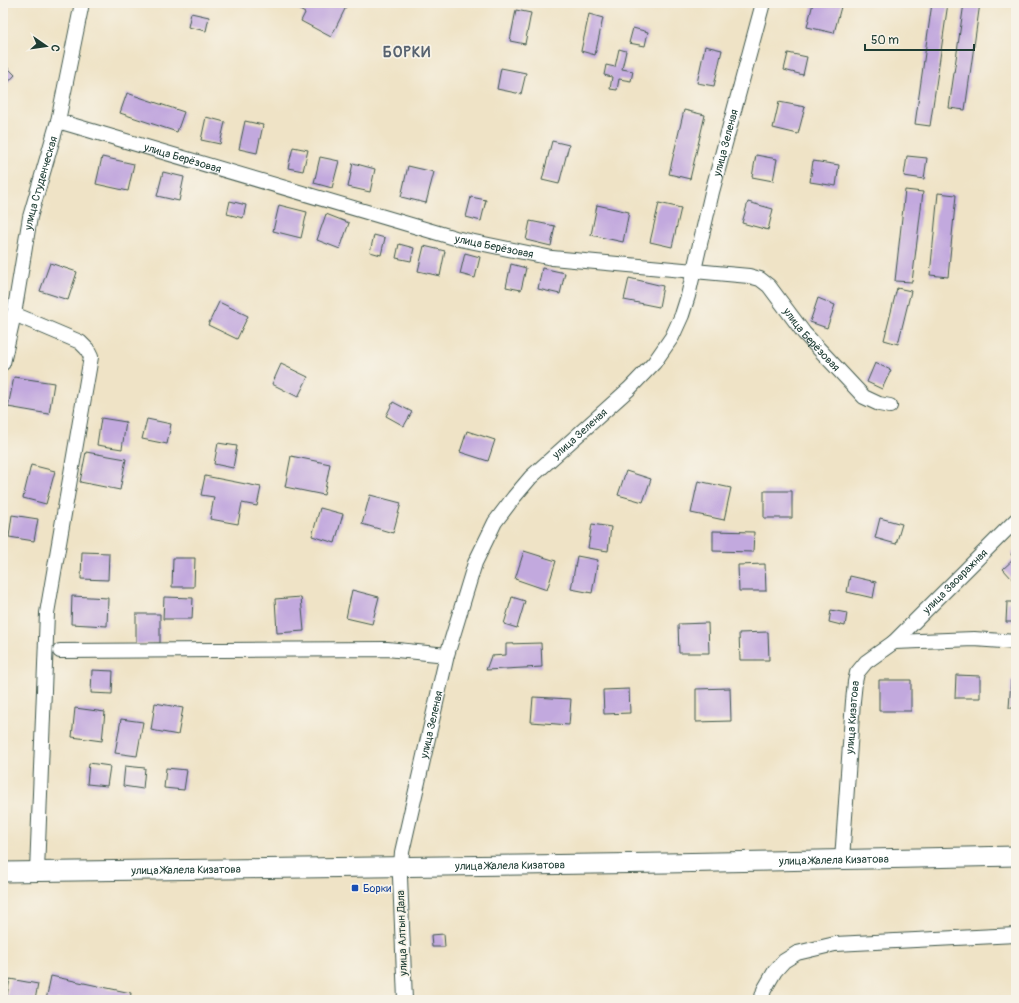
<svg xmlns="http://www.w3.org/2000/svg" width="1019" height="1003" viewBox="0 0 1019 1003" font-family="Pangolin,sans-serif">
<rect width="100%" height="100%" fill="#f7f3e8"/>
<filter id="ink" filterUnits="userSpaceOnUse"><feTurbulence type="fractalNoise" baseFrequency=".025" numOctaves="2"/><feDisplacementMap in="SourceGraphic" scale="8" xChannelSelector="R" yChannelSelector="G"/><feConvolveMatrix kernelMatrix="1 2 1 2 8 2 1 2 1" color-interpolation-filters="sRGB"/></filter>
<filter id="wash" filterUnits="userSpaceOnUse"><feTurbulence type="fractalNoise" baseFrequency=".012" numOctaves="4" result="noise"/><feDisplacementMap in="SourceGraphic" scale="16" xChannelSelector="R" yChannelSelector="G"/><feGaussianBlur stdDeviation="0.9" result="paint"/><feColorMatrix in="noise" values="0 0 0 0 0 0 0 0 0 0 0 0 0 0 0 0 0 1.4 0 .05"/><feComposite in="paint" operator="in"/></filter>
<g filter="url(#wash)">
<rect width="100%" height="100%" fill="#efe3c6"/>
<g id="blocks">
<path fill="#c2a9de" d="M 287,3 L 348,3 L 331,37 L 301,21 L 305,13 Z
M 813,3 L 842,3 L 834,33 L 807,27 Z
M 932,3 L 948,3 L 930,126 L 915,124 Z
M 964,3 L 980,3 L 965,110 L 949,108 Z
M 516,10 L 531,13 L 525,44 L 510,41 Z
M 191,13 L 209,17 L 206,31 L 188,27 Z
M 589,14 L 603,18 L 595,55 L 581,51 Z
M 633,28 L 648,32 L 645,46 L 629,43 Z
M 705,46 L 722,50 L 714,86 L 697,83 Z
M 619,49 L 626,51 L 622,69 L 633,71 L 631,81 L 619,79 L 617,90 L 610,89 L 612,77 L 604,75 L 606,65 L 615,67 Z
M 788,53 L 807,57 L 803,75 L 784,70 Z
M 3,63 L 15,75 L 3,88 Z
M 501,68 L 526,73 L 521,94 L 497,89 Z
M 127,93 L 184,112 L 177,132 L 120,113 Z
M 779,102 L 805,107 L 798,134 L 773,128 Z
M 684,110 L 705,115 L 690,179 L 669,174 Z
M 206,117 L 225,122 L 220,144 L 201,140 Z
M 245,121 L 263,125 L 257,153 L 239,149 Z
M 552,141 L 569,145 L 559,184 L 542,180 Z
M 293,147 L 308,150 L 303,171 L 288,168 Z
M 756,155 L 777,159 L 773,181 L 752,177 Z
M 907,156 L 927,158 L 924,179 L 904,176 Z
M 102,157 L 134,164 L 128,191 L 96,184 Z
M 320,157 L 339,161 L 332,188 L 314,183 Z
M 813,161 L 839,165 L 836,186 L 810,182 Z
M 353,163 L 375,169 L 370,192 L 348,187 Z
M 408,166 L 434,172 L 426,203 L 401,197 Z
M 163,172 L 184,177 L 179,201 L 157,196 Z
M 905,190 L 923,192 L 912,282 L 895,281 Z
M 938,193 L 956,195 L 948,277 L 930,275 Z
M 471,197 L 486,200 L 481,221 L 466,217 Z
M 230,201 L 246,205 L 243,218 L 227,214 Z
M 748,202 L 773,209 L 768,230 L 742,223 Z
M 659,203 L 681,208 L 672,247 L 650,242 Z
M 279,205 L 307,212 L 301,238 L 273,231 Z
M 597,205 L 629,212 L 623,242 L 591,235 Z
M 326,214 L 349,223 L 340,249 L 317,240 Z
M 530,221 L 555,226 L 551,246 L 526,240 Z
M 374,235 L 385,238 L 381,255 L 370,252 Z
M 399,244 L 414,248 L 411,261 L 396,258 Z
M 424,246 L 445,251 L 440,276 L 418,271 Z
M 465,253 L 480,257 L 475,278 L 460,274 Z
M 50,263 L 77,272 L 68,300 L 40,291 Z
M 511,264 L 526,268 L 521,290 L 506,287 Z
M 542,268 L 565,273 L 560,294 L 538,289 Z
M 629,278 L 663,286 L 659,307 L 624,300 Z
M 897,288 L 911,291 L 898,344 L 884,340 Z
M 818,298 L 835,305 L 827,328 L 810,322 Z
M 219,302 L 248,316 L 237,339 L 208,325 Z
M 875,363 L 891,370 L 882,389 L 867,382 Z
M 281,364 L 308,377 L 298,397 L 272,384 Z
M 14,377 L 54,383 L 49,414 L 8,407 Z
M 393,402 L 412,412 L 404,426 L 386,416 Z
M 101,418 L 126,422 L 122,449 L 97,445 Z
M 147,419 L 171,424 L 167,444 L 142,439 Z
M 467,431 L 495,440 L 488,461 L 460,452 Z
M 218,443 L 237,446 L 233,468 L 214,464 Z
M 86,452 L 126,459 L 120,490 L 80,482 Z
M 291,456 L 330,464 L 324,495 L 285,487 Z
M 31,465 L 55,471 L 46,504 L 23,498 Z
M 626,471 L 651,479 L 643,502 L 618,495 Z
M 205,476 L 261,487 L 257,506 L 242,503 L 238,524 L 210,519 L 214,497 L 201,495 Z
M 698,481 L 731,488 L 724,520 L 691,513 Z
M 764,491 L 792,491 L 792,518 L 764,518 Z
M 370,495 L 401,503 L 393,533 L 362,524 Z
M 320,508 L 343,514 L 335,543 L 312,536 Z
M 12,515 L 38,519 L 34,541 L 9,537 Z
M 880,518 L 902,524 L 896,544 L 875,538 Z
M 592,524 L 611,527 L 608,551 L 588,548 Z
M 713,531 L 754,532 L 753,552 L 713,551 Z
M 1016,550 L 1016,575 L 1012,579 L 1003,569 L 1014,559 L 1011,554 Z
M 524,551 L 556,561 L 547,590 L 515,579 Z
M 82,552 L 109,553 L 108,580 L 81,579 Z
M 577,556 L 598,560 L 592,593 L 571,589 Z
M 173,558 L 195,558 L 194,587 L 172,587 Z
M 765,564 L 766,591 L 739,591 L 738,565 Z
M 850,576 L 876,582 L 873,598 L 847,592 Z
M 352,590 L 379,597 L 372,624 L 346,618 Z
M 72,596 L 108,598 L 107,626 L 71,624 Z
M 164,597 L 193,598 L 192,619 L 163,619 Z
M 301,597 L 304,631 L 277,633 L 275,599 Z
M 512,597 L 525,601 L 517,628 L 504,624 Z
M 1007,602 L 1016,602 L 1016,622 L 1006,622 Z
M 831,610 L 847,613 L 845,626 L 829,622 Z
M 136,614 L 160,614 L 160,643 L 136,644 Z
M 708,623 L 709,653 L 679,653 L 678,624 Z
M 768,632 L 769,660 L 740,660 L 739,633 Z
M 541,643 L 542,667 L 486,670 L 491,656 L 506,655 L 506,644 Z
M 92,670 L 113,671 L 112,694 L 91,693 Z
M 956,675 L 980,676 L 980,698 L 955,698 Z
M 879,680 L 911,680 L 911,711 L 879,711 Z
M 1011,680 L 1016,680 L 1016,708 L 1009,708 Z
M 730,688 L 731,721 L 696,722 L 696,689 Z
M 629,689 L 630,713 L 604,714 L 603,690 Z
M 533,697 L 571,699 L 569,725 L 531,722 Z
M 155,703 L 183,708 L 178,735 L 151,730 Z
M 75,708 L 105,712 L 102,741 L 72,737 Z
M 121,719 L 143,722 L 137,756 L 115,753 Z
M 89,763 L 110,766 L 107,786 L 87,784 Z
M 125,766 L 145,768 L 143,789 L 123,786 Z
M 166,768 L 187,770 L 184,790 L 164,788 Z
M 444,934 L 445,947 L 432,947 L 431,935 Z
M 51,976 L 131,993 L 130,1000 L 46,1000 Z
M 10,979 L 38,984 L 35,1000 L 6,1000 Z"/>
</g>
</g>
<g filter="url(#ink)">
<use href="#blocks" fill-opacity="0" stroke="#3e564a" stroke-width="1"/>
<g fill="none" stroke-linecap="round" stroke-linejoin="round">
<g stroke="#3e564a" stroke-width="16">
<g id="street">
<path id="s1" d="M 58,121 L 455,238 L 552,258 L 749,276 L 760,279 L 769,286 L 804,333 L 864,397 L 879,404 L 890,406"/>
<path d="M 14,314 L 80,342 L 87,349 L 91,357 L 47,613 L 37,871"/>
<path id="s2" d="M 3,363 L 14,314 L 30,217 L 58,121 L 82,3"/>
<path id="s3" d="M 894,642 L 1016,520"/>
<path d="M 60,651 L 387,649 L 447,655"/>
<path id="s4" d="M 842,860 L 853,701 L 855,682 L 857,673 L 866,662 L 894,642 L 974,639 L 1016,642"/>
<path id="s5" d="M 405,1000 L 400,877 L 402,852 L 447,655 L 475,563 L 495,522 L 514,497 L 531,477 L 629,389 L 654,363 L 672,337 L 682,315 L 688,296 L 712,192 L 763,3"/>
<path d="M 761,1000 L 764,990 L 775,971 L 784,961 L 797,953 L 835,944 L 1016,935"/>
</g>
</g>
<g stroke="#3e564a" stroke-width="21">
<g id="secondary">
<path id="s6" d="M 3,872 L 666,863 L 1016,856"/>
</g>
</g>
<use href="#street" stroke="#fff" stroke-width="14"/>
<use href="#secondary" stroke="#fff" stroke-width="19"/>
</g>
</g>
<rect fill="#1a4fb4" stroke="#f7f3e8" stroke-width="1.5" x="351" y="884" width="8" height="8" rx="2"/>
<g text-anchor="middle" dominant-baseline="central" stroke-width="3.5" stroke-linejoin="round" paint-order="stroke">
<g font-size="11" fill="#1f3d34" stroke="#f7f3e8">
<text stroke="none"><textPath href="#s5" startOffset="951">улица Зеленая</textPath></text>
<text stroke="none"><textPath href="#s1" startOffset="130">улица Берёзовая</textPath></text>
<text stroke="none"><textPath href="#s2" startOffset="184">улица Студенческая</textPath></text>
<text stroke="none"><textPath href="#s1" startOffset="454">улица Берёзовая</textPath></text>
<text stroke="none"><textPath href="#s1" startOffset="802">улица Берёзовая</textPath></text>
<text stroke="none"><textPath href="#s5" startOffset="615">улица Зеленая</textPath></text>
<text stroke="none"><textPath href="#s3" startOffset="86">улица Заовражная</textPath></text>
<text stroke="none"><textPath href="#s4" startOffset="143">улица Кизатова</textPath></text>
<text stroke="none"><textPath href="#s5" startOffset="279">улица Зеленая</textPath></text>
<text stroke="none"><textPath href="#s6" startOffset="831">улица Жалела Кизатова</textPath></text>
<text stroke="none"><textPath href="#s6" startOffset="507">улица Жалела Кизатова</textPath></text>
<text stroke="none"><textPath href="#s6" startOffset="183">улица Жалела Кизатова</textPath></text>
<text transform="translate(402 933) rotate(-92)">улица Алтын Дала</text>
</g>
<g font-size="11" fill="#164399" stroke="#f7f3e8" text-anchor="start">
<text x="363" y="888">Борки</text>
</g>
<g font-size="15" font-weight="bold" letter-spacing="1" fill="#586370" stroke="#f7f3e8">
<text x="407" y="52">БОРКИ</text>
</g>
</g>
<rect width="1019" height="1003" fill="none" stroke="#f7f3e8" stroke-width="16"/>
<g transform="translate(46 46) rotate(103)" stroke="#f7f3e8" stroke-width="3" paint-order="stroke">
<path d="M0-3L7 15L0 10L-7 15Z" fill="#1f3d34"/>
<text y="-6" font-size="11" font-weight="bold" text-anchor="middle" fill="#1f3d34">С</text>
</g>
<path d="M865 44v6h109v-6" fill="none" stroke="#1f3d34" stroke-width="2"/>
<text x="871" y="44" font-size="12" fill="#1f3d34" stroke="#f7f3e8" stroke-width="3" paint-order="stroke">50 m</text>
</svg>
